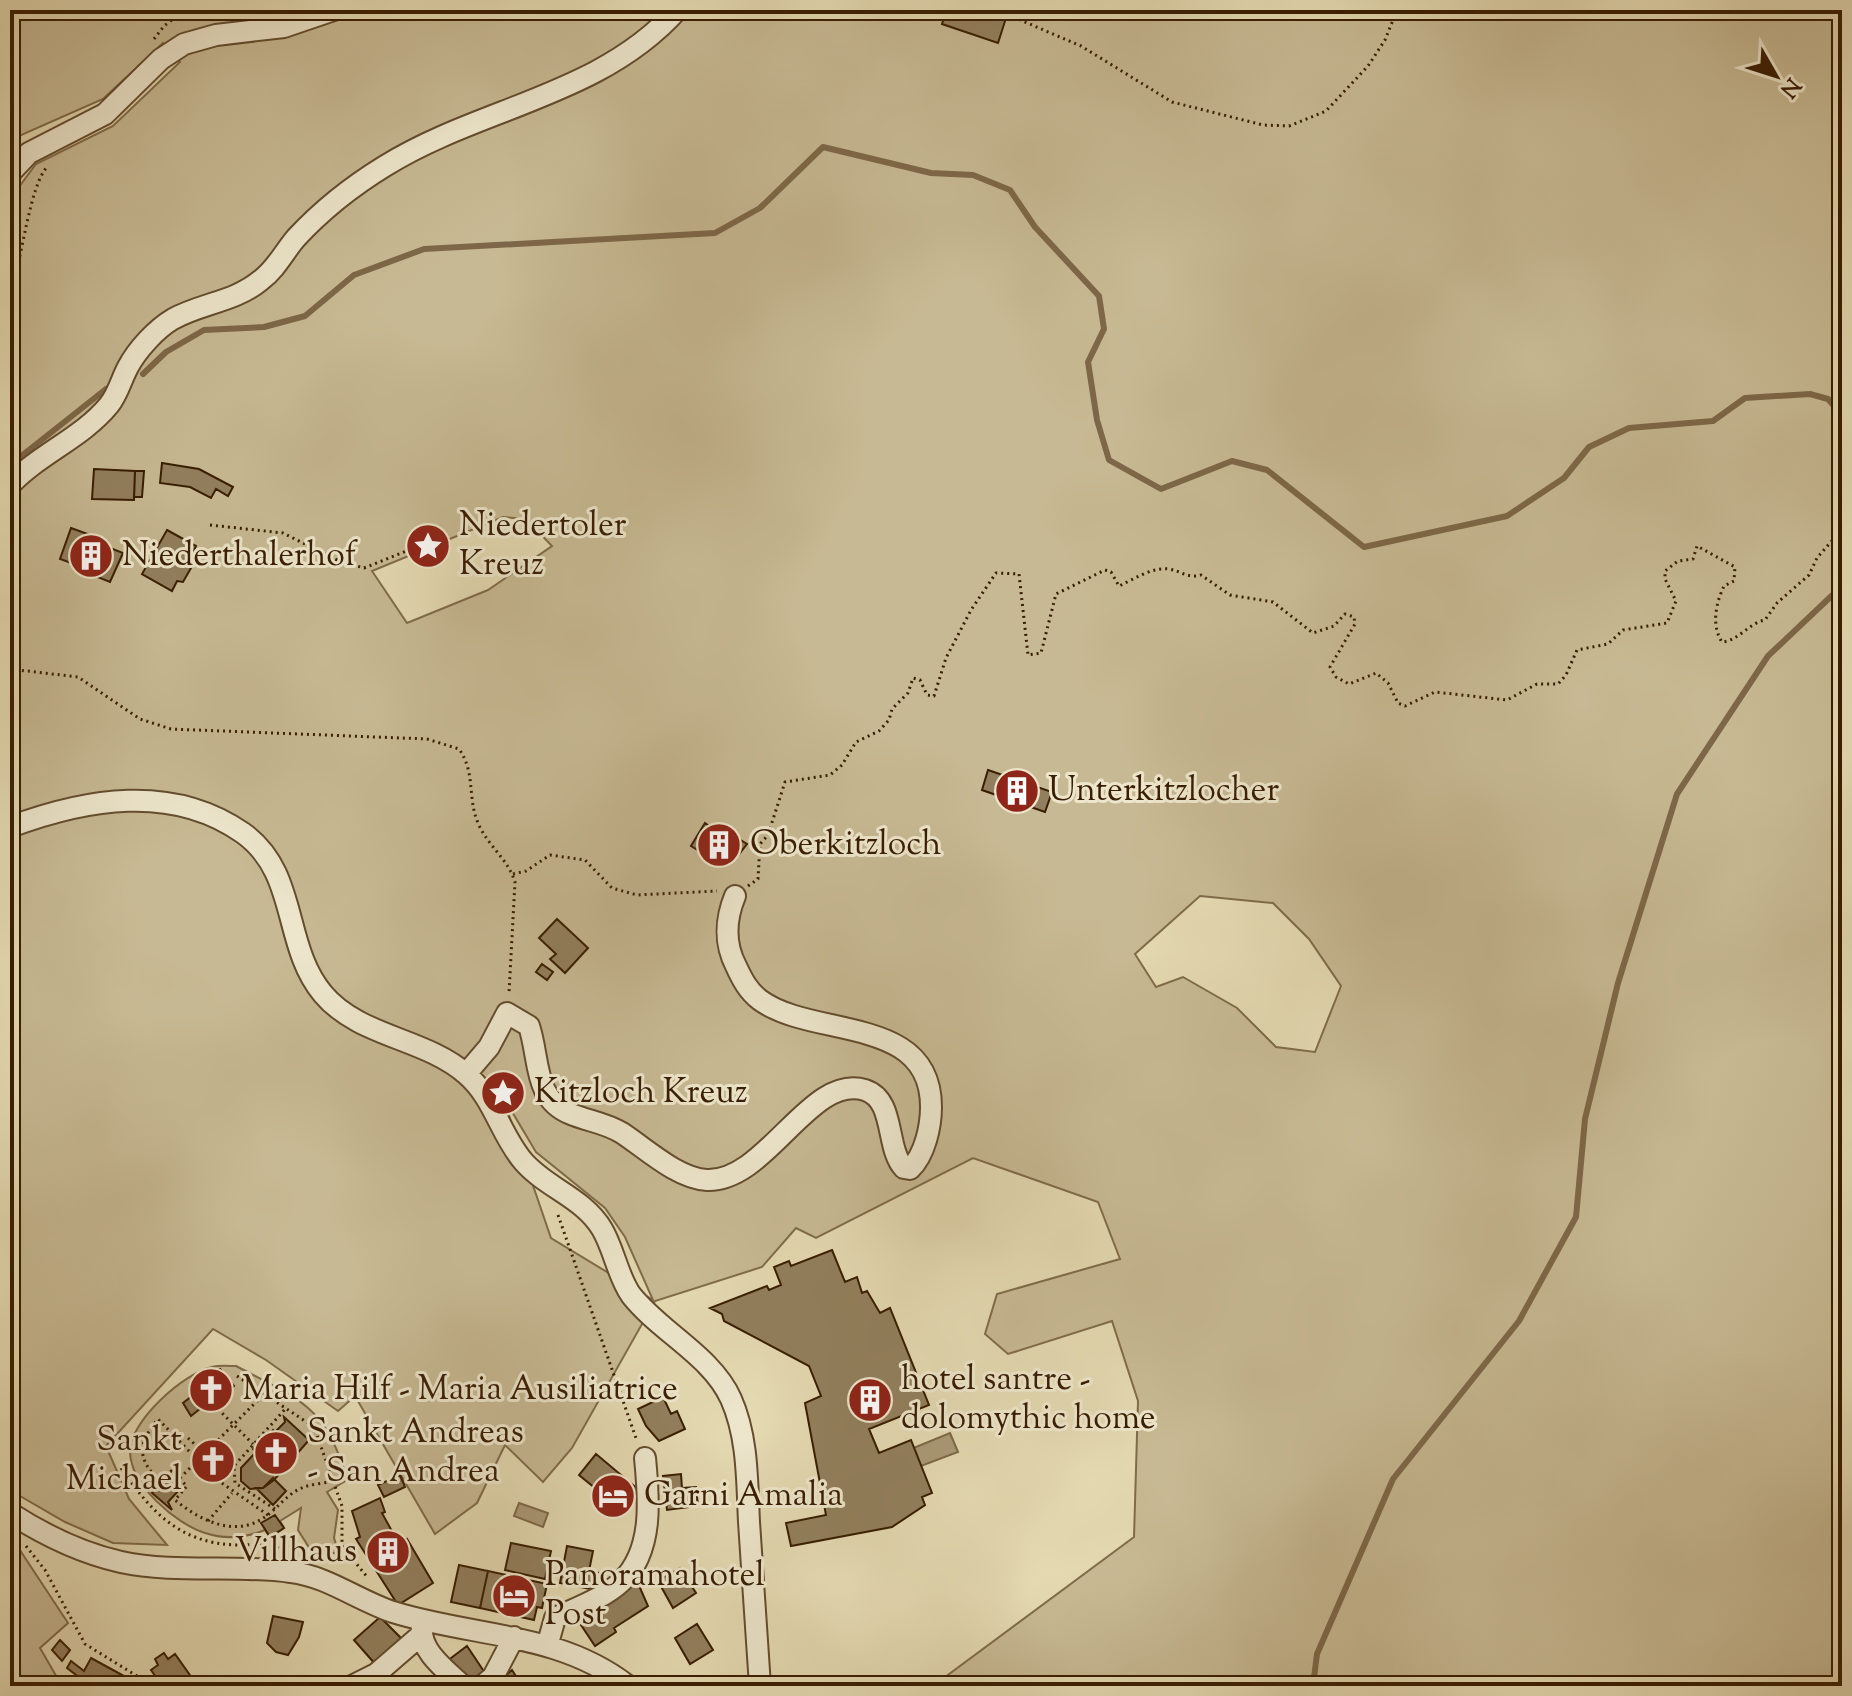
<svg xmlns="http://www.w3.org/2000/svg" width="1852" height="1696" viewBox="0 0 1852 1696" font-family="'Sorts Mill Goudy',serif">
<rect width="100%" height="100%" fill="#e4d9b1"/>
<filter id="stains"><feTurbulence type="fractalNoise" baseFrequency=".0025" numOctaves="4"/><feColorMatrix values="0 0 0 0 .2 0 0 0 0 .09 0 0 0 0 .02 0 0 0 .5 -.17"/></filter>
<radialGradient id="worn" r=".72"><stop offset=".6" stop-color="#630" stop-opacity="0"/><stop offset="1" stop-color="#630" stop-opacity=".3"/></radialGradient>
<path fill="#c7b993" stroke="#806b4a" stroke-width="2" fill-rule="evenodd" d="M 10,10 L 1842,10 L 1842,1686 L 933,1686 L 1134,1537 L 1138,1401 L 1112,1321 L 1008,1354 L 985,1334 L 997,1294 L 1120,1259 L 1098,1202 L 973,1158 L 816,1238 L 796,1228 L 762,1267 L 655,1301 L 572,1448 L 543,1482 L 505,1445 L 477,1503 L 435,1534 L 355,1396 L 338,1411 L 266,1360 L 213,1329 L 106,1446 L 129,1499 L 167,1545 L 113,1543 L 65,1522 L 20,1496 L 10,1508 L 10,199 L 36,164 L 113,126 L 180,62 L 163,43 L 103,99 L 21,135 L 10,147 ZM 503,517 L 526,519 L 552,546 L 488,590 L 407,623 L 372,571 ZM 1200,896 L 1273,903 L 1309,939 L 1341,986 L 1315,1052 L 1276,1047 L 1237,1008 L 1183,977 L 1156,987 L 1135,954 ZM 502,1095 L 536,1152 L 605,1208 L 625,1237 L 653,1300 L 551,1238 Z
M 236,1366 C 300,1400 327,1406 347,1480 L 327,1492 L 338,1510 L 334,1538 L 339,1554 L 310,1549 L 298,1530 L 301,1508 L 280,1521 L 284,1528 L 270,1537 L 265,1530 C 245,1538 226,1540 205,1533 C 176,1524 130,1485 130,1451 C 130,1421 184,1373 212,1367 C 219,1365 229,1366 236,1366 Z
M 10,1535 L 68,1623 L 40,1648 L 62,1686 L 10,1686 Z"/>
<path fill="#aa9976" stroke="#7d6748" stroke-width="2" d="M 950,1433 L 958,1452 L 913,1469 L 906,1451 Z
M 519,1503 L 548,1513 L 543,1527 L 514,1516 Z"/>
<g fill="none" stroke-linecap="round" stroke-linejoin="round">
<path stroke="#7d6748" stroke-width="6" d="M 143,374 L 166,352 L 204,330 L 264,327 L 305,316 L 354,275 L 424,249 L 715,233 L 760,208 L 823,147 L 931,173 L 973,175 L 1010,190 L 1035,227 L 1099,296 L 1104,329 L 1088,362 L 1097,420 L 1109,460 L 1161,489 L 1232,461 L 1267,470 L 1364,547 L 1507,516 L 1564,478 L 1589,447 L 1629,428 L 1713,421 L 1745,398 L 1810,394 L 1828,399 L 1842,415
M 10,465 L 106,389
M 1313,1686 L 1317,1654 L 1393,1479 L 1519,1321 L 1576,1217 L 1585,1119 L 1618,983 L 1677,794 L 1768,656 L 1842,586"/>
</g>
<path fill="#927f5d" stroke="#391d02" stroke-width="2" d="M 946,10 L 982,10 L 1006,18 L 998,43 L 942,24 Z
M 162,463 L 199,469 L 233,487 L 228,496 L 216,489 L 211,498 L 190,487 L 160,483 Z
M 94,469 L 135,471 L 134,500 L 92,499 Z
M 135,471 L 144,471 L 142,497 L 134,497 Z
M 71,528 L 107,541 L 105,546 L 123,553 L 110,582 L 95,576 L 96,572 L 60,559 Z
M 167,530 L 196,546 L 194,551 L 199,554 L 183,582 L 177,581 L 172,591 L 142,574 Z
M 988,770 L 1052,792 L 1045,812 L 982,790 Z
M 705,823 L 731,842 L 736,843 L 739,839 L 747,844 L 736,858 L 731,854 L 723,866 L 691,846 Z
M 557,919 L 588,948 L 565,973 L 550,959 L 556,954 L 539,938 Z
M 542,964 L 553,972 L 547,980 L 536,972 Z
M 832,1250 L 845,1282 L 857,1277 L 862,1293 L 867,1291 L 880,1313 L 890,1308 L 929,1405 L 869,1429 L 879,1453 L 911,1440 L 932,1493 L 922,1497 L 925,1505 L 892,1527 L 791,1546 L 786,1523 L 826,1515 L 805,1403 L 821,1396 L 809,1366 L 724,1321 L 722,1314 L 710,1308 L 767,1286 L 769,1290 L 781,1285 L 774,1267 L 789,1261 L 791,1266 Z
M 220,1369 L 234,1386 L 212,1409 L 201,1408 L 191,1416 L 183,1403 L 192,1396 L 194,1385 Z
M 663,1397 L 671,1414 L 677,1411 L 685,1429 L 659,1441 L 646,1426 L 638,1409 Z
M 284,1417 L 309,1440 L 274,1480 L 263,1488 L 250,1489 L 241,1481 L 241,1468 L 256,1452 L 253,1449 L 261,1441 L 264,1444 L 273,1430 L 275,1432 L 285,1422 Z
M 214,1450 L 223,1459 L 209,1469 L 203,1462 Z
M 596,1454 L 639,1490 L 622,1510 L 579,1475 Z
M 681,1474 L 682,1488 L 696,1487 L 698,1506 L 667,1510 L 663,1476 Z
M 400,1475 L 405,1487 L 384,1497 L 378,1485 Z
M 168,1477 L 180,1489 L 168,1502 L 172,1510 L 152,1493 Z
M 273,1478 L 286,1491 L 273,1505 L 256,1488 L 263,1488 Z
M 380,1498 L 385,1512 L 382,1513 L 399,1544 L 407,1539 L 433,1583 L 398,1605 L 356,1539 L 360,1537 L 352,1511 Z
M 275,1515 L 284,1528 L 270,1537 L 261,1523 Z
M 511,1543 L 551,1551 L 545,1579 L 505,1570 Z
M 567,1546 L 593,1551 L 589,1571 L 600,1573 L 596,1590 L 560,1583 Z
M 459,1565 L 488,1571 L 480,1608 L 451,1602 Z
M 680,1568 L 696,1593 L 673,1608 L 658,1581 Z
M 488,1571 L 547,1584 L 542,1608 L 537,1607 L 534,1620 L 480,1608 Z
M 637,1581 L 648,1606 L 614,1628 L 616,1632 L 595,1646 L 581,1625 L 603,1611 L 599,1606 Z
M 273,1616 L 303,1622 L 299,1637 L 288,1655 L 276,1652 L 267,1643 Z
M 380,1617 L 404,1641 L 376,1665 L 354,1640 Z
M 697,1624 L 713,1650 L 690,1664 L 675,1638 Z
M 60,1640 L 70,1650 L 62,1661 L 52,1650 Z
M 467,1646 L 487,1676 L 471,1686 L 447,1661 Z
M 164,1653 L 168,1659 L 175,1654 L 197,1685 L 204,1680 L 207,1686 L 218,1679 L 223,1686 L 157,1686 L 154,1682 L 158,1680 L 151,1670 L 158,1665 L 155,1659 Z
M 91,1658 L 133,1681 L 130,1686 L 76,1685 L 80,1678 L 67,1668 L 71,1661 L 84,1671 Z
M 512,1670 L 522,1686 L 493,1686 Z"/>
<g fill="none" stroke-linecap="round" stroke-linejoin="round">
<g stroke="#644c2e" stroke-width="24">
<path id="minor" d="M 10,173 L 29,153 L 105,114 L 161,59 L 184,44 L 216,35 L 284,27 L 334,10
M 10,485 C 39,454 82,438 109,405 C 118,394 121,380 128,367 C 137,350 156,329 173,319 C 202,303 235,302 261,280 C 276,269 284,252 296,238 C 321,211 354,185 385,166 C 480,107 600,96 677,10
M 10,827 C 85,799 172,783 243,833 C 299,873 282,945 323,994 C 359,1037 425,1038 466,1074 C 494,1098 500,1134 523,1161 C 546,1188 584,1198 602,1229 C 614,1249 618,1277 631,1295 C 660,1332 712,1356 731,1399 C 748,1437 747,1481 749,1522 C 753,1577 756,1631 760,1686
M 466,1074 L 489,1047 L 507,1013 L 529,1026 C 540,1059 533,1099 571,1114 C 588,1121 606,1123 622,1133 C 645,1148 678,1179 707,1180 C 767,1182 810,1073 865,1090 C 896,1100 885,1148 904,1168 L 910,1169 C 925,1155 931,1126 931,1107 C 931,1014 813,1039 760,1000 C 748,991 742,979 736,966 C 724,943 726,918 735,896
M 10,1513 C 44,1535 81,1553 121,1562 C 177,1574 235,1564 291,1572 C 327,1576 359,1601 393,1612 C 473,1637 559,1632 628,1686
M 422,1626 C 419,1651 446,1670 463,1686
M 548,1643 L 555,1618 C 576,1608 604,1598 621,1582 C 654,1551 649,1498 645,1458
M 352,1686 L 376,1674 L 421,1635
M 482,1686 L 493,1677 L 514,1637"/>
</g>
<path stroke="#391d02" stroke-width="3" stroke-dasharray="2 4" stroke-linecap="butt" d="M 997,10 L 1081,46 L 1172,102 L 1263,125 L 1289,126 L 1326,111 L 1368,66 L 1385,40 L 1397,10
M 154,39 L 164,26 L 185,10
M 10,291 C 23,259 29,185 48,166
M 210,525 L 283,533 L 339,561 L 364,568 L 424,544
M 10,669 L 78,677 L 140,719 L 171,729 L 427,739 L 459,749 C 476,773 467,797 478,823 C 487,845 508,859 515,882 L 509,993
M 513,874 L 526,871 L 550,855 L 585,860 L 612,888 L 637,895 L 717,891
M 748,886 L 758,879 L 760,844 L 768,835 L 785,782 L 830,775 L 842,765 L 856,742 L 879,731 L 889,720 L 892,709 L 908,693 L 913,678 L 920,680 L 927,695 L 934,696 L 946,658 L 971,610 L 996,573 L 1019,574 L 1028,655 L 1041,653 L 1056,594 L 1105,570 L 1111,572 L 1119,586 C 1134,579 1152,567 1169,569 C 1181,571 1188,579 1201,575 L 1230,595 L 1273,602 L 1313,633 L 1334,626 L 1345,614 L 1354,617 L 1355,624 L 1330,667 L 1336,677 L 1349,684 L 1376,673 L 1388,683 L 1398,703 L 1405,706 L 1435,692 L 1507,700 L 1537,684 L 1558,684 L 1566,675 L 1577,650 L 1608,644 L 1623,630 L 1667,623 L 1676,601 L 1665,579 L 1665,571 L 1678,561 L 1693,559 L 1697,546 L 1735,567 L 1734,581 L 1724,586 C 1716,603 1711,625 1722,642 C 1738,641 1749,623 1765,620 L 1777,603 L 1809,575 L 1817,558 L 1842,529
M 558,1215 L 637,1441
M 237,1376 L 314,1427 L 342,1506 L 342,1546 L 368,1578
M 218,1409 L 253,1444
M 188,1438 L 204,1453
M 121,1468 C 152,1513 180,1543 236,1545 C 252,1545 272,1543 285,1551
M 180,1478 L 265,1393
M 275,1509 L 235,1483 L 234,1466 L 287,1407
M 268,1515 L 216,1479 L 158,1419 C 137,1445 137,1458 160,1482 L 171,1471 L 187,1486 L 175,1500 C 202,1522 239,1540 270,1513 C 281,1504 290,1492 304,1487 C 313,1484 325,1483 334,1481
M 208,1521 L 232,1493
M 26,1546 L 45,1570 L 85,1644 L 137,1676 L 143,1686"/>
<use href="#minor" stroke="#ede6cc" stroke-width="20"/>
</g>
<defs>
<g id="sight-disc" transform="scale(2.3)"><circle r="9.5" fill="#8f2418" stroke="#ede6cc"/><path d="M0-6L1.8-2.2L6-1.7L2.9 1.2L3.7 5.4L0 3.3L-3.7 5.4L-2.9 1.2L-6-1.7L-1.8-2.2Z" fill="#fff"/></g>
<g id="building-disc" transform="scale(2.3)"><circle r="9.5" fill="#8f2418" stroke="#ede6cc"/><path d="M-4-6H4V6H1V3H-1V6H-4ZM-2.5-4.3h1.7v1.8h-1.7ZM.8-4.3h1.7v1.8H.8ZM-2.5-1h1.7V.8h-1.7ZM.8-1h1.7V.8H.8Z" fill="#fff"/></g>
<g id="church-disc" transform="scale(2.3)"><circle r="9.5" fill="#8f2418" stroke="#ede6cc"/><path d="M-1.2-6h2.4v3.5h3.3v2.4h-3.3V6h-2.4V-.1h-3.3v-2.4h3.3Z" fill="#fff"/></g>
<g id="hotel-disc" transform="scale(2.3)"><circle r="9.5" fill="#8f2418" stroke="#ede6cc"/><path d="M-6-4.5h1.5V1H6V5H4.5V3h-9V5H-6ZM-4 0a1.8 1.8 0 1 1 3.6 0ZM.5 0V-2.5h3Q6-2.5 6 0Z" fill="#fff"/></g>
</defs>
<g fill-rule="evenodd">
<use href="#sight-disc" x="428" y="546"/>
<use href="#building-disc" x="91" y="556"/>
<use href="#building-disc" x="1017" y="791"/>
<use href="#building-disc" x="719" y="845"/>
<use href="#sight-disc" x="503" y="1093"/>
<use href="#church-disc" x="211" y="1390"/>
<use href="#building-disc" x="870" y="1400"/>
<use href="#church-disc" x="276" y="1453"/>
<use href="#church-disc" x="213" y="1461"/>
<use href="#hotel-disc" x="613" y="1496"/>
<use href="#building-disc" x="388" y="1552"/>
<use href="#hotel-disc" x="514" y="1596"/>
</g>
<g text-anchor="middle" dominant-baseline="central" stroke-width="6" stroke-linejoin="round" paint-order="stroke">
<g font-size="34" fill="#391d02" stroke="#ede6cc" text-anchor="start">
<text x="459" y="526">Niedertoler<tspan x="459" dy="39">Kreuz</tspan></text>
<text x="122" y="556">Niederthalerhof</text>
<text x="1048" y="791">Unterkitzlocher</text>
<text x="750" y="845">Oberkitzloch</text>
<text x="534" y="1093">Kitzloch Kreuz</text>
<text x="901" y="1380">hotel santre -<tspan x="901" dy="39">dolomythic home</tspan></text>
<text x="242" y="1390">Maria Hilf - Maria Ausiliatrice</text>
<text x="307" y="1433">Sankt Andreas<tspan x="307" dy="39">- San Andrea</tspan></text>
<text x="182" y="1441" text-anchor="end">Sankt<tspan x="182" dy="39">Michael</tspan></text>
<text x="644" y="1496">Garni Amalia</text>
<text x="357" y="1552" text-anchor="end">Villhaus</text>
<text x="545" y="1576">Panoramahotel<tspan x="545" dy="39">Post</tspan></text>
</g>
</g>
<rect width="1852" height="1696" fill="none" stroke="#e4d9b1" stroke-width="40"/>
<rect x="12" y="12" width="1828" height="1672" fill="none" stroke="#391d02" stroke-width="4"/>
<rect x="20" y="20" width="1812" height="1656" fill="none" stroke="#391d02" stroke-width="2"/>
<g transform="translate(1776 76) rotate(129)" stroke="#ede6cc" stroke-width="6" paint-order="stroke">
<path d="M0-6L14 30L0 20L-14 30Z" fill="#391d02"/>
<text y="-12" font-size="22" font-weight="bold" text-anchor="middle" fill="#391d02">N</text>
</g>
<rect width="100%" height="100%" filter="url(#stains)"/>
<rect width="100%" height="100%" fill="url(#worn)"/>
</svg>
